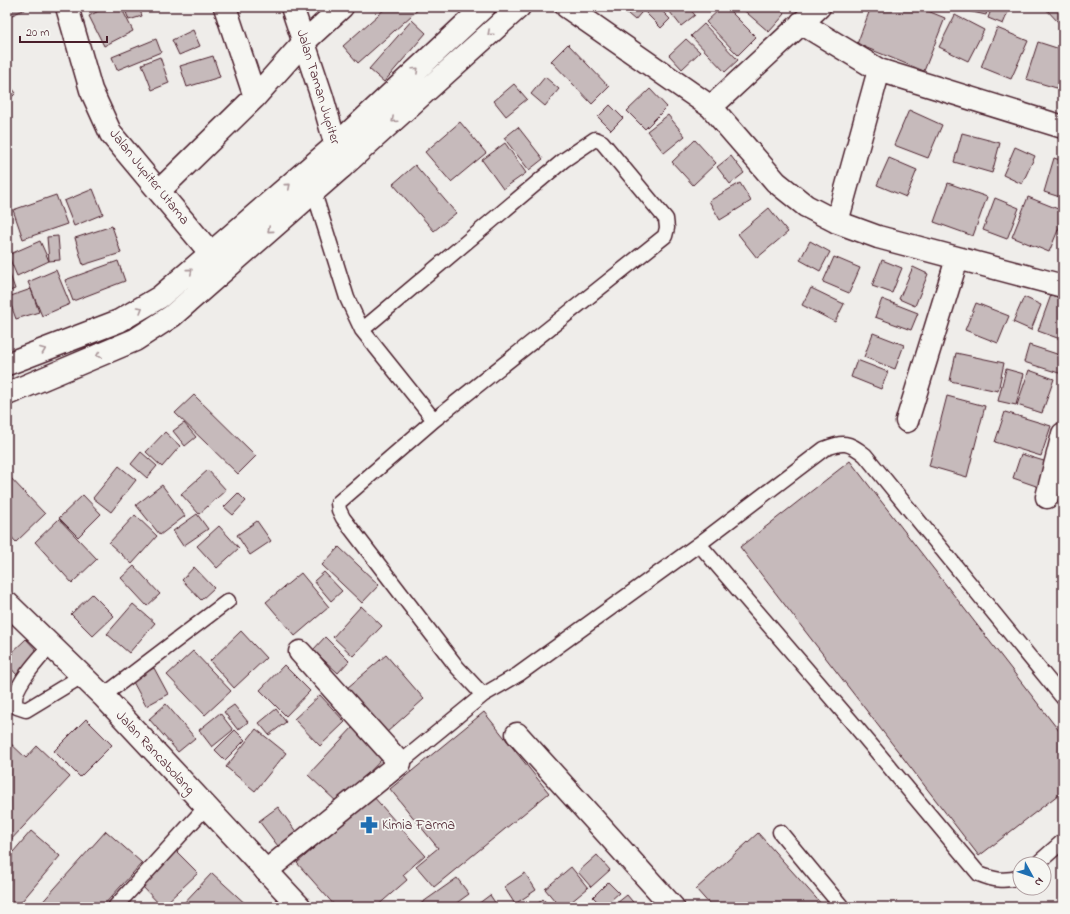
<svg xmlns="http://www.w3.org/2000/svg" width="1070" height="914" viewBox="0 0 1070 914" font-family="'Indie Flower',sans-serif">
<rect width="100%" height="100%" fill="#efedea"/>
<filter id="ink" filterUnits="userSpaceOnUse"><feTurbulence type="fractalNoise" baseFrequency=".025" numOctaves="2"/><feDisplacementMap in="SourceGraphic" scale="8" xChannelSelector="R" yChannelSelector="G"/><feConvolveMatrix kernelMatrix="1 2 1 2 8 2 1 2 1" color-interpolation-filters="sRGB"/></filter>
<g filter="url(#ink)">
<path fill="#c6babb" stroke="#4a1f2b" d="M 7,7 L 30,7 L 10,16 Z
M 106,7 L 121,7 L 133,31 L 104,46 L 89,16 Z
M 124,7 L 139,7 L 142,16 L 129,20 Z
M 387,7 L 421,7 L 358,63 L 343,46 Z
M 622,7 L 646,7 L 635,20 L 621,8 Z
M 650,7 L 658,7 L 670,19 L 661,28 L 645,12 Z
M 666,7 L 688,7 L 695,15 L 681,26 Z
M 722,7 L 726,7 L 756,37 L 738,55 L 706,22 Z
M 740,7 L 777,7 L 785,14 L 769,32 Z
M 871,7 L 918,7 L 945,18 L 924,71 L 857,44 Z
M 964,7 L 988,7 L 986,15 L 963,10 Z
M 992,7 L 1010,7 L 1003,24 L 988,18 Z
M 1044,7 L 1063,7 L 1063,19 L 1059,23 Z
M 955,15 L 984,30 L 968,61 L 939,47 Z
M 412,20 L 426,33 L 384,82 L 369,69 Z
M 704,24 L 738,60 L 725,72 L 691,36 Z
M 997,28 L 1028,41 L 1011,79 L 981,67 Z
M 193,30 L 200,46 L 179,55 L 172,40 Z
M 156,39 L 161,52 L 117,70 L 112,57 Z
M 686,39 L 700,52 L 682,69 L 669,55 Z
M 1038,42 L 1063,50 L 1063,81 L 1060,89 L 1026,79 Z
M 568,44 L 609,87 L 592,104 L 551,61 Z
M 213,56 L 220,77 L 187,87 L 180,66 Z
M 160,57 L 169,83 L 152,90 L 142,64 Z
M 545,77 L 559,89 L 545,106 L 531,94 Z
M 7,82 L 16,93 L 7,102 Z
M 514,84 L 527,99 L 506,116 L 494,101 Z
M 650,89 L 667,107 L 645,129 L 627,111 Z
M 610,105 L 623,118 L 611,130 L 598,117 Z
M 909,110 L 942,125 L 928,158 L 894,145 Z
M 668,115 L 685,136 L 664,153 L 647,131 Z
M 460,122 L 486,153 L 451,182 L 425,152 Z
M 518,127 L 543,159 L 529,170 L 504,138 Z
M 962,133 L 1000,143 L 992,173 L 954,162 Z
M 695,140 L 716,163 L 693,185 L 672,162 Z
M 505,143 L 526,173 L 503,189 L 482,160 Z
M 1015,147 L 1035,156 L 1022,184 L 1003,175 Z
M 731,156 L 744,173 L 730,184 L 717,167 Z
M 889,158 L 917,170 L 906,197 L 877,185 Z
M 1054,158 L 1063,161 L 1063,198 L 1044,192 Z
M 415,165 L 456,213 L 434,231 L 393,184 Z
M 740,183 L 751,201 L 720,220 L 709,201 Z
M 948,183 L 987,197 L 973,236 L 934,222 Z
M 93,189 L 103,214 L 74,226 L 64,201 Z
M 56,195 L 67,224 L 23,239 L 13,210 Z
M 1028,197 L 1063,211 L 1063,218 L 1049,252 L 1012,237 Z
M 995,198 L 1019,208 L 1007,239 L 983,230 Z
M 769,208 L 788,232 L 757,258 L 738,234 Z
M 112,226 L 121,253 L 83,265 L 75,238 Z
M 58,236 L 60,260 L 49,261 L 47,237 Z
M 40,241 L 49,261 L 17,276 L 8,255 Z
M 810,241 L 830,252 L 820,271 L 800,260 Z
M 834,257 L 860,268 L 849,293 L 823,282 Z
M 882,260 L 902,268 L 892,293 L 872,286 Z
M 118,261 L 125,281 L 73,301 L 65,280 Z
M 7,266 L 15,289 L 7,292 Z
M 913,267 L 928,274 L 915,306 L 899,299 Z
M 56,270 L 70,304 L 42,316 L 28,282 Z
M 811,288 L 844,304 L 835,322 L 802,305 Z
M 31,289 L 39,312 L 16,319 L 8,297 Z
M 1051,295 L 1063,299 L 1063,340 L 1038,331 Z
M 1024,297 L 1041,305 L 1031,330 L 1013,322 Z
M 882,299 L 918,313 L 911,330 L 875,317 Z
M 976,303 L 1009,316 L 998,343 L 965,330 Z
M 873,333 L 904,345 L 895,369 L 864,357 Z
M 1029,345 L 1063,356 L 1062,374 L 1024,362 Z
M 956,353 L 1004,363 L 998,391 L 950,381 Z
M 857,360 L 888,372 L 881,389 L 851,377 Z
M 1006,369 L 1024,374 L 1016,405 L 998,401 Z
M 1029,370 L 1054,379 L 1042,413 L 1017,405 Z
M 194,395 L 256,456 L 238,474 L 175,413 Z
M 947,396 L 985,406 L 967,477 L 929,466 Z
M 1005,412 L 1051,426 L 1041,456 L 995,442 Z
M 184,423 L 196,437 L 185,446 L 173,431 Z
M 165,432 L 180,446 L 162,467 L 146,452 Z
M 141,452 L 157,466 L 147,478 L 131,464 Z
M 1021,454 L 1047,462 L 1039,487 L 1013,478 Z
M 850,461 L 1063,736 L 1063,791 L 979,856 L 740,547 Z
M 119,466 L 136,480 L 111,512 L 93,498 Z
M 208,470 L 226,490 L 199,514 L 181,494 Z
M 7,474 L 45,514 L 16,542 L 7,532 Z
M 162,485 L 185,516 L 160,535 L 136,505 Z
M 238,493 L 246,501 L 233,515 L 224,507 Z
M 83,495 L 101,514 L 78,537 L 59,518 Z
M 197,514 L 208,529 L 183,546 L 173,531 Z
M 135,515 L 157,536 L 132,564 L 109,543 Z
M 59,519 L 97,559 L 72,583 L 35,542 Z
M 257,521 L 271,541 L 250,555 L 237,535 Z
M 219,526 L 239,548 L 217,568 L 197,546 Z
M 339,547 L 379,585 L 362,603 L 322,565 Z
M 134,566 L 160,594 L 147,606 L 121,578 Z
M 194,567 L 214,588 L 201,600 L 182,580 Z
M 324,572 L 342,591 L 331,601 L 314,581 Z
M 301,573 L 329,607 L 295,636 L 266,602 Z
M 92,594 L 114,616 L 93,636 L 71,614 Z
M 133,604 L 155,623 L 129,653 L 107,634 Z
M 361,606 L 382,626 L 353,656 L 333,637 Z
M 241,631 L 266,658 L 234,688 L 210,661 Z
M 325,637 L 349,661 L 338,673 L 313,650 Z
M 26,639 L 39,653 L 17,675 L 7,664 L 7,657 Z
M 193,651 L 231,691 L 205,715 L 167,675 Z
M 386,655 L 424,699 L 386,733 L 347,688 Z
M 284,665 L 310,691 L 286,716 L 260,690 Z
M 154,668 L 168,694 L 146,706 L 132,680 Z
M 320,695 L 345,722 L 320,746 L 294,719 Z
M 166,704 L 195,738 L 178,752 L 149,719 Z
M 234,705 L 248,722 L 238,730 L 224,712 Z
M 276,709 L 286,722 L 269,735 L 259,723 Z
M 484,712 L 549,793 L 434,887 L 416,866 L 438,848 L 390,789 Z
M 220,713 L 233,730 L 212,747 L 199,730 Z
M 86,719 L 112,745 L 80,777 L 54,751 Z
M 354,726 L 385,756 L 339,804 L 308,775 Z
M 256,729 L 286,753 L 255,791 L 226,767 Z
M 235,730 L 245,740 L 225,760 L 215,750 Z
M 7,740 L 26,758 L 37,746 L 70,777 L 7,844 Z
M 373,796 L 425,855 L 403,875 L 407,880 L 376,907 L 336,907 L 297,863 Z
M 278,807 L 302,840 L 284,854 L 259,821 Z
M 31,831 L 60,856 L 17,907 L 7,907 L 7,859 Z
M 106,831 L 142,863 L 102,907 L 38,907 Z
M 758,833 L 824,907 L 712,907 L 696,889 Z
M 176,851 L 198,873 L 162,907 L 141,885 Z
M 597,855 L 610,870 L 591,887 L 578,872 Z
M 571,867 L 588,888 L 565,907 L 560,907 L 545,889 Z
M 212,873 L 249,907 L 180,907 Z
M 525,873 L 536,890 L 515,904 L 504,887 Z
M 457,878 L 469,894 L 451,907 L 416,907 Z
M 608,882 L 619,893 L 603,907 L 593,897 Z
M 490,895 L 496,904 L 492,907 L 480,907 L 478,904 Z
M 627,895 L 637,907 L 612,907 Z
M 543,899 L 550,907 L 534,907 Z"/>
<g fill="none" stroke-linecap="round" stroke-linejoin="round">
<g stroke="#4a1f2b" stroke-width="17">
<path id="lane" d="M 312,186 L 347,298 L 362,330 L 434,420
M 362,330 L 564,160 L 595,139 L 602,142 L 666,219 L 667,228 L 665,236 L 434,420 L 338,503 L 339,510 L 343,518 L 457,667 L 483,695 L 400,763
M 699,544 L 851,721 L 979,874 C 994,880 1004,882 1020,877
M 51,645 C 41,657 7,691 17,707 L 26,710 L 82,676
M 483,695 L 519,674 L 699,544 L 824,449 C 843,441 849,442 865,455 L 1063,698
M 103,696 L 228,601
M 780,832 L 842,907
M 1037,864 L 1063,841
M 115,907 L 206,807"/>
</g>
<g stroke="#4a1f2b" stroke-width="25">
<path id="street" d="M 67,7 L 91,90 L 111,134 L 223,268
M 225,7 L 255,97
M 567,7 L 711,107 L 776,182 L 806,206 L 837,222 L 878,237 L 1063,286
M 801,23 L 879,70 L 1063,127
M 711,107 L 819,7
M 336,145 L 484,7
M 342,167 L 519,7
M 159,191 L 255,97 L 304,42 L 342,7
M 837,222 L 879,70
M 907,421 L 957,259
M 1047,497 L 1063,434
M 517,734 L 673,907
M 266,871 L 400,763 L 300,652"/>
</g>
<g stroke="#4a1f2b" stroke-width="25">
<path id="secondary" d="M 7,364 L 119,321 L 160,297 L 336,145
M 7,394 L 135,340 L 172,316 L 342,167 L 322,97 L 292,7
M 7,603 L 103,696 L 300,907"/>
</g>
<use href="#lane" stroke="#f6f6f2" stroke-width="14"/>
<use href="#street" stroke="#f6f6f2" stroke-width="22"/>
<use href="#secondary" stroke="#f6f6f2" stroke-width="22"/>
</g>
<defs><path id="oneway-chevron" d="M-2-3.5L2.5 0L-2 3.5" fill="none" stroke-width="1.6" stroke-linecap="round" stroke-linejoin="round"/></defs>
<g stroke="#a99598">
<use href="#oneway-chevron" transform="translate(490 33) rotate(138)"/>
<use href="#oneway-chevron" transform="translate(416 70) rotate(-43)"/>
<use href="#oneway-chevron" transform="translate(394 120) rotate(138)"/>
<use href="#oneway-chevron" transform="translate(288 186) rotate(-41)"/>
<use href="#oneway-chevron" transform="translate(270 230) rotate(139)"/>
<use href="#oneway-chevron" transform="translate(190 271) rotate(-41)"/>
<use href="#oneway-chevron" transform="translate(140 309) rotate(-31)"/>
<use href="#oneway-chevron" transform="translate(43 350) rotate(-21)"/>
<use href="#oneway-chevron" transform="translate(99 355) rotate(157)"/>
</g>
</g>
<defs>
<g id="pharmacy-bare" transform="scale(1.38)"><path d="M-2-6h4v4h4v4h-4v4h-4v-4h-4v-4h4Z" fill="#1f6fb2" stroke="#f6f6f2" stroke-width="2.5" paint-order="stroke"/></g>
</defs>
<g fill-rule="evenodd">
<use href="#pharmacy-bare" x="369" y="825"/>
</g>
<g text-anchor="middle" dominant-baseline="central" stroke-width="3.5" stroke-linejoin="round" paint-order="stroke">
<g font-size="14" fill="#4a1f2b" stroke="#f6f6f2">
<text transform="translate(318 87) rotate(73)">Jalan Taman Jupiter</text>
<text transform="translate(149 177) rotate(51)">Jalan Jupiter Utama</text>
<text transform="translate(155 753) rotate(47)">Jalan Rancabolang</text>
</g>
<g font-size="14" fill="#4a1f2b" stroke="#f6f6f2" text-anchor="start">
<text x="382" y="825">Kimia Farma</text>
</g>
</g>
<rect width="1070" height="914" fill="none" stroke="#f6f6f2" stroke-width="24"/>
<rect x="12" y="12" width="1046" height="890" fill="none" stroke="#4a1f2b" stroke-width="1.5" filter="url(#ink)"/>
<g transform="translate(1032 876) rotate(130)"><circle r="19" fill="#f6f6f2" stroke="#b1a0a2"/>
<path d="M0-3L7 15L0 10L-7 15Z" fill="#1f6fb2"/>
<text y="-6" font-size="11" font-weight="bold" text-anchor="middle" fill="#4a1f2b">N</text>
</g>
<path d="M20 36v6h87v-6" fill="none" stroke="#4a1f2b" stroke-width="2"/>
<text x="26" y="36" font-size="12" fill="#4a1f2b" stroke="#f6f6f2" stroke-width="3" paint-order="stroke">20 m</text>
</svg>
